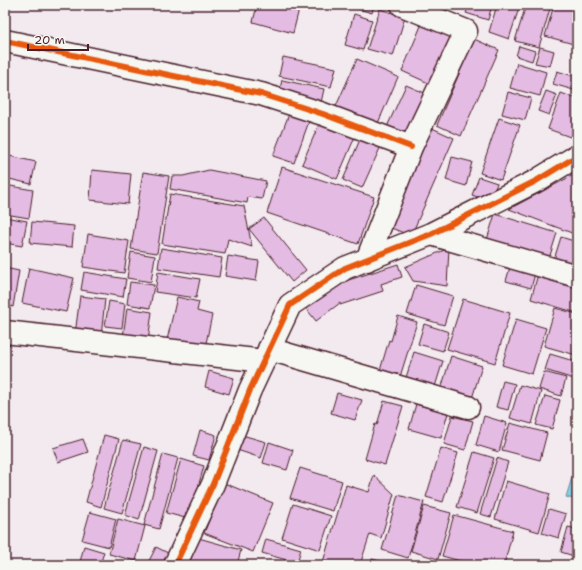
<svg xmlns="http://www.w3.org/2000/svg" width="582" height="570" viewBox="0 0 582 570" font-family="'Shantell Sans',sans-serif">
<rect width="100%" height="100%" fill="#f2eaef"/>
<filter id="ink" filterUnits="userSpaceOnUse"><feTurbulence type="fractalNoise" baseFrequency=".025" numOctaves="2"/><feDisplacementMap in="SourceGraphic" scale="8" xChannelSelector="R" yChannelSelector="G"/><feConvolveMatrix kernelMatrix="1 2 1 2 8 2 1 2 1" color-interpolation-filters="sRGB"/></filter>
<g filter="url(#ink)">
<path fill="#84d2e3" stroke="#6d8a99" d="M 577,461 L 577,500 L 566,497 Z"/>
<path fill="#e4bbe2" stroke="#4a1f2b" d="M 257,5 L 300,5 L 293,33 L 253,22 Z
M 345,5 L 374,5 L 372,13 Z
M 448,5 L 465,5 L 464,10 Z
M 469,5 L 492,5 L 488,20 L 466,13 Z
M 497,5 L 520,5 L 509,39 L 489,32 Z
M 526,5 L 551,5 L 539,47 L 515,41 Z
M 554,5 L 577,5 L 577,45 L 545,36 Z
M 380,9 L 405,17 L 393,56 L 367,49 Z
M 354,14 L 372,20 L 363,50 L 345,45 Z
M 423,21 L 457,35 L 435,86 L 402,71 Z
M 474,39 L 499,50 L 461,136 L 437,125 Z
M 519,46 L 535,51 L 532,61 L 516,56 Z
M 540,47 L 554,51 L 550,66 L 535,63 Z
M 283,57 L 336,68 L 331,87 L 279,76 Z
M 357,59 L 398,77 L 375,130 L 333,113 Z
M 517,63 L 546,72 L 540,96 L 510,88 Z
M 557,71 L 577,77 L 577,91 L 553,84 Z
M 282,80 L 324,89 L 320,107 L 278,98 Z
M 406,85 L 427,94 L 407,138 L 386,129 Z
M 546,91 L 557,95 L 549,115 L 538,111 Z
M 508,92 L 531,98 L 525,120 L 502,114 Z
M 561,93 L 577,99 L 577,125 L 573,138 L 548,129 Z
M 292,106 L 312,113 L 294,163 L 273,156 Z
M 322,117 L 357,132 L 337,179 L 302,164 Z
M 499,118 L 520,125 L 501,180 L 480,173 Z
M 432,128 L 454,138 L 411,236 L 389,227 Z
M 361,137 L 381,146 L 362,188 L 343,180 Z
M 5,155 L 36,162 L 31,184 L 5,178 Z
M 452,157 L 472,162 L 466,186 L 446,180 Z
M 282,167 L 374,197 L 358,244 L 267,213 Z
M 92,170 L 131,174 L 128,204 L 90,200 Z
M 209,170 L 266,181 L 262,199 L 248,197 L 247,203 L 170,189 L 172,176 L 183,176 Z
M 143,172 L 169,176 L 157,253 L 131,249 Z
M 577,173 L 577,235 L 509,209 Z
M 479,177 L 497,183 L 491,202 L 472,195 Z
M 5,185 L 33,190 L 29,218 L 5,214 Z
M 170,194 L 244,206 L 252,247 L 228,239 L 225,254 L 162,244 Z
M 495,214 L 557,233 L 547,265 L 485,246 Z
M 5,217 L 27,221 L 22,246 L 5,243 Z
M 264,218 L 306,270 L 292,282 L 249,229 Z
M 32,222 L 74,226 L 72,247 L 30,243 Z
M 88,234 L 129,241 L 124,273 L 83,267 Z
M 561,237 L 577,242 L 577,264 L 574,273 L 552,266 Z
M 161,248 L 222,258 L 219,277 L 158,268 Z
M 449,248 L 447,286 L 413,281 L 405,267 Z
M 131,252 L 155,256 L 151,282 L 127,278 Z
M 228,256 L 259,261 L 256,281 L 225,276 Z
M 512,260 L 537,267 L 531,288 L 506,281 Z
M 398,264 L 402,277 L 381,284 L 383,291 L 340,305 L 340,303 L 316,321 L 305,307 L 333,285 Z
M 540,267 L 577,278 L 577,313 L 531,299 Z
M 5,268 L 19,271 L 13,307 L 5,305 Z
M 29,268 L 74,278 L 66,312 L 22,303 Z
M 84,272 L 126,279 L 123,297 L 81,290 Z
M 158,272 L 200,279 L 196,298 L 155,292 Z
M 130,282 L 154,285 L 150,308 L 127,304 Z
M 416,285 L 453,296 L 444,325 L 407,314 Z
M 80,296 L 105,299 L 101,337 L 75,334 Z
M 177,297 L 199,302 L 197,311 L 212,315 L 205,348 L 167,340 Z
M 463,299 L 510,313 L 495,363 L 447,349 Z
M 109,301 L 125,304 L 122,328 L 105,326 Z
M 127,308 L 152,312 L 148,341 L 123,337 Z
M 555,308 L 577,314 L 577,350 L 576,355 L 544,346 Z
M 398,316 L 417,322 L 399,380 L 379,374 L 389,340 L 391,341 Z
M 516,319 L 546,328 L 532,374 L 502,365 Z
M 424,324 L 449,332 L 443,351 L 418,344 Z
M 414,352 L 443,361 L 433,393 L 404,384 Z
M 550,354 L 577,362 L 577,380 L 545,370 Z
M 451,356 L 482,366 L 470,405 L 439,396 Z
M 209,371 L 234,378 L 229,394 L 205,387 Z
M 544,372 L 566,378 L 561,396 L 539,389 Z
M 503,381 L 515,384 L 508,410 L 496,407 Z
M 520,385 L 541,391 L 532,424 L 510,418 Z
M 337,393 L 362,400 L 355,420 L 331,413 Z
M 545,396 L 560,400 L 552,429 L 536,425 Z
M 384,401 L 403,406 L 385,465 L 365,459 L 375,424 L 377,425 Z
M 416,404 L 448,413 L 441,438 L 409,429 Z
M 452,416 L 473,421 L 465,450 L 444,444 Z
M 484,416 L 507,423 L 499,452 L 476,445 Z
M 510,423 L 547,433 L 540,460 L 502,450 Z
M 200,430 L 216,435 L 209,460 L 193,456 Z
M 104,435 L 119,439 L 101,507 L 86,502 Z
M 242,435 L 266,442 L 261,458 L 237,450 Z
M 83,439 L 88,452 L 58,462 L 53,448 Z
M 123,440 L 141,444 L 122,513 L 104,508 Z
M 269,442 L 293,450 L 287,470 L 263,463 Z
M 144,447 L 158,451 L 139,520 L 125,515 Z
M 441,448 L 458,453 L 443,502 L 426,497 Z
M 474,452 L 494,458 L 477,513 L 457,507 Z
M 163,454 L 178,458 L 159,529 L 144,525 Z
M 497,458 L 508,462 L 491,517 L 480,514 Z
M 181,459 L 204,466 L 189,519 L 166,513 Z
M 300,468 L 342,481 L 333,511 L 290,498 Z
M 374,475 L 394,494 L 381,538 L 370,534 L 360,565 L 332,565 L 323,562 L 346,485 L 369,492 Z
M 506,481 L 550,494 L 539,532 L 495,519 Z
M 224,483 L 273,503 L 253,552 L 204,533 Z
M 398,495 L 424,502 L 408,558 L 382,550 Z
M 293,504 L 331,516 L 320,550 L 282,538 Z
M 424,506 L 451,513 L 438,559 L 411,551 Z
M 549,509 L 566,514 L 559,538 L 542,533 Z
M 90,512 L 116,519 L 109,547 L 82,540 Z
M 454,515 L 513,531 L 504,565 L 475,565 L 442,556 Z
M 118,519 L 145,526 L 136,561 L 109,554 Z
M 568,527 L 577,529 L 577,557 L 561,552 Z
M 195,537 L 241,550 L 237,565 L 188,565 Z
M 266,539 L 301,549 L 297,563 L 262,553 Z
M 84,546 L 104,552 L 100,565 L 90,565 L 80,562 Z
M 156,547 L 172,555 L 167,565 L 147,565 Z
M 372,559 L 395,565 L 370,565 Z"/>
<g fill="none" stroke-linecap="round" stroke-linejoin="round">
<g stroke="#4a1f2b" stroke-width="25">
<path id="minor" d="M 5,41 L 261,94 L 323,114 L 411,147
M 431,234 L 577,276
M 367,260 L 411,147 L 466,31 L 402,5
M 5,332 L 264,361
M 269,349 L 468,407
M 175,565 L 213,484 L 250,390 L 290,305 L 345,268 L 431,234 L 536,181 L 577,156"/>
</g>
<use href="#minor" stroke="#f6f6f2" stroke-width="22"/>
<g stroke="#f6f6f2" stroke-width="8">
<path id="cycleway" d="M 5,41 L 261,94 L 323,114 L 411,147
M 175,565 L 213,484 L 250,390 L 290,305 L 345,268 L 431,234 L 536,181 L 577,156"/>
</g>
<use href="#cycleway" stroke="#e8590c" stroke-width="6"/>
</g>
</g>
<rect width="582" height="570" fill="none" stroke="#f6f6f2" stroke-width="20"/>
<rect x="10" y="10" width="562" height="550" fill="none" stroke="#4a1f2b" stroke-width="1.5" filter="url(#ink)"/>
<path d="M28 44v6h60v-6" fill="none" stroke="#4a1f2b" stroke-width="2"/>
<text x="34" y="44" font-size="12" fill="#4a1f2b" stroke="#f6f6f2" stroke-width="3" paint-order="stroke">20 m</text>
</svg>
